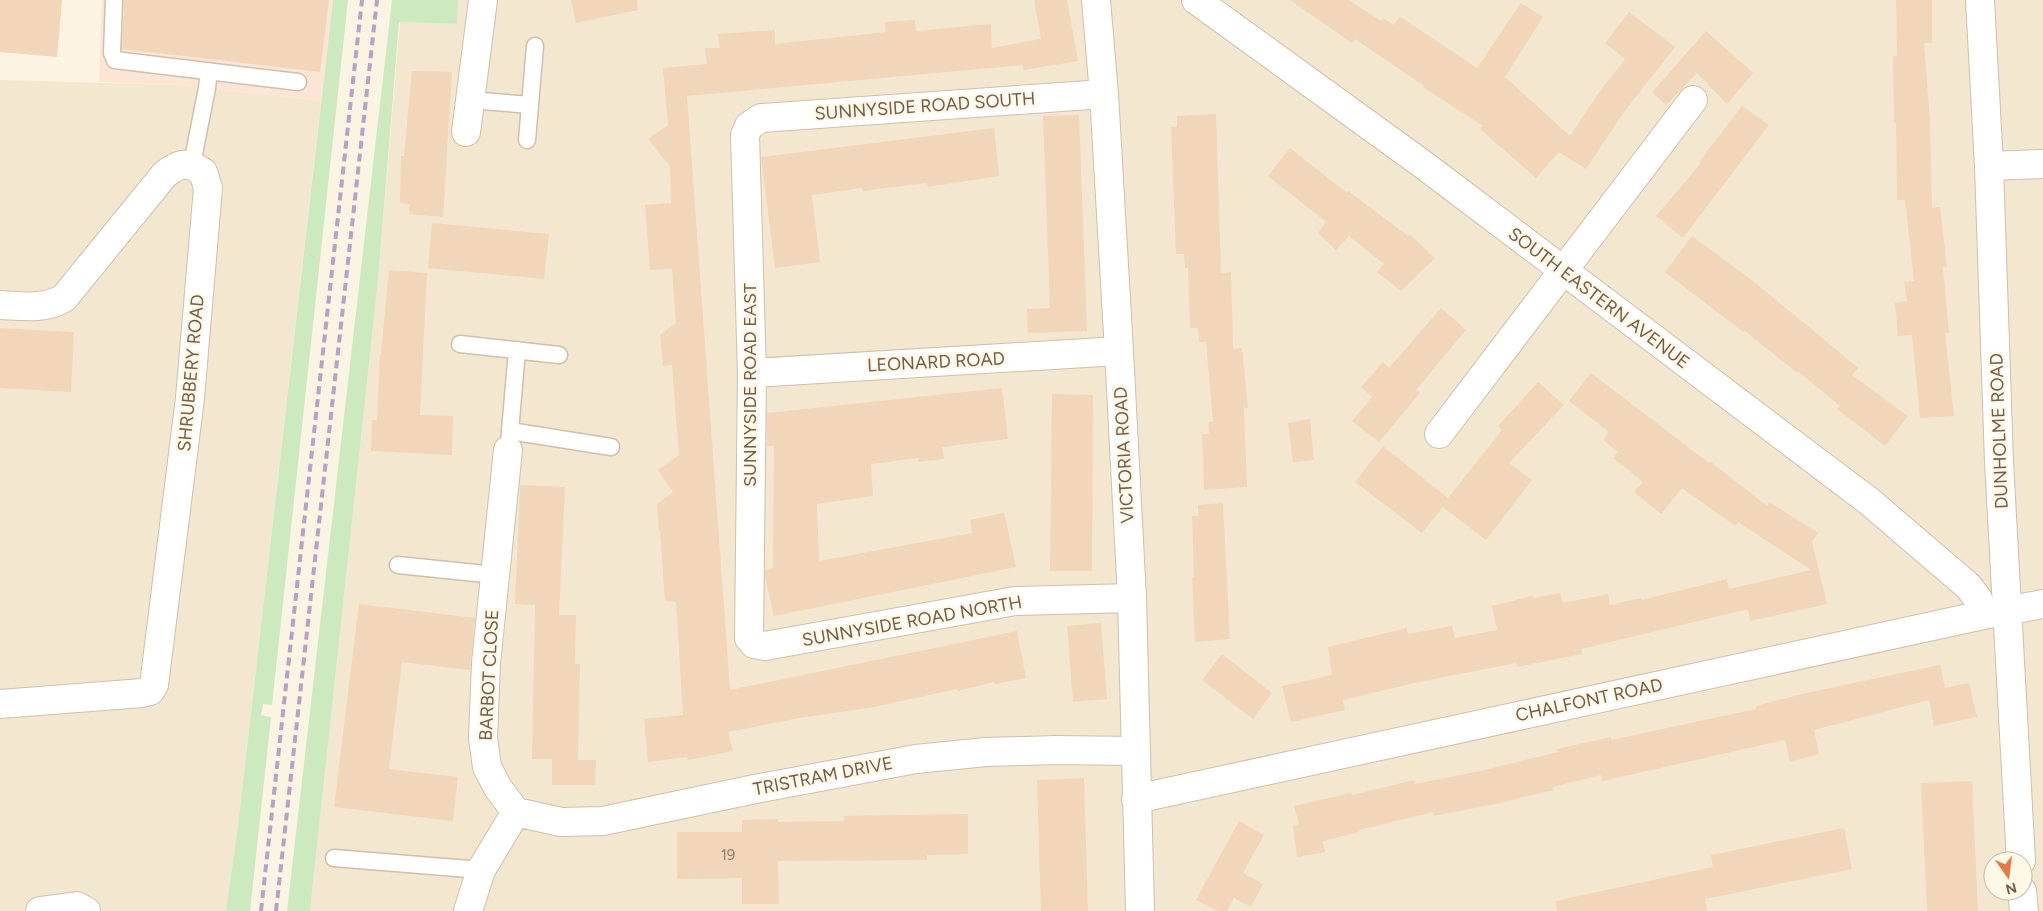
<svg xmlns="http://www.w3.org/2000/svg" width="2043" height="911" viewBox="0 0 2043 911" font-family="Figtree,sans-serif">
<rect width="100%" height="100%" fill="#fcf4e2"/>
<path fill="#f3e7d0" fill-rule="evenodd" d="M 458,0 L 2043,0 L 2043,911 L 310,911 L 378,280 L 400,22 L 457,24 ZM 1993,861 L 2023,861 L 2023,891 L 1993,891 Z
M 0,80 L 176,85 L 321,101 L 238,826 L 226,911 L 0,911 Z"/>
<path fill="#fce5d5" d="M 102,0 L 333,0 L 321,101 L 176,85 L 99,82 Z"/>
<path fill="#cce9c0" d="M 333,0 L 348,0 L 272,705 L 263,704 L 261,715 L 271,717 L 250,911 L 226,911 L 238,826 Z
M 392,0 L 458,0 L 457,24 L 399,22 L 378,280 L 310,911 L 287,911 Z"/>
<path fill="#f1d6b9" d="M 0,0 L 62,0 L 57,57 L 0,52 Z
M 124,0 L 329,0 L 320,72 L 122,49 Z
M 571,0 L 637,0 L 638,10 L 576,23 Z
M 1034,0 L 1067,0 L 1078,61 L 1024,70 L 1023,65 L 687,96 L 730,690 L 1017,631 L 1026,678 L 995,684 L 994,682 L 958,691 L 957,689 L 869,708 L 799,718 L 728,732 L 733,751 L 688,760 L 687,757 L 648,762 L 644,719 L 683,715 L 676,602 L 665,601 L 660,531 L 659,531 L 657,504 L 673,492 L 658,470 L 679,455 L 672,365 L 663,366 L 660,335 L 676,323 L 672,269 L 650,270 L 645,205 L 671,203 L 670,166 L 648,139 L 668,125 L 663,68 L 707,64 L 705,48 L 720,48 L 718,34 L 775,30 L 775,44 L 886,32 L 885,22 L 915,20 L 916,31 L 991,24 L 992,48 L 1041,39 Z
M 1290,0 L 1349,0 L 1381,21 L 1383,18 L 1394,25 L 1400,17 L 1477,68 L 1521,3 L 1543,17 L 1505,77 L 1570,136 L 1598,94 L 1625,59 L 1605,43 L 1629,12 L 1675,47 L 1624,112 L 1586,169 L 1559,152 L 1536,178 L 1480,129 L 1483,126 L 1423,87 L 1424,86 L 1355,39 L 1352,43 Z
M 1896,0 L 1932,0 L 1932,43 L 1924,43 L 1930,120 L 1932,208 L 1940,207 L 1947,267 L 1943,267 L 1949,333 L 1945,333 L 1954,416 L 1920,418 L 1912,335 L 1898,336 L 1895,303 L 1907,301 L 1904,282 L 1914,281 L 1905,200 L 1897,200 L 1896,123 L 1894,123 L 1893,56 L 1897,56 Z
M 1706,31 L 1753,73 L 1727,104 L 1697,73 L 1666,105 L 1652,92 Z
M 412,71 L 452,72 L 443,217 L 409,214 L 410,204 L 400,203 L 401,156 L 404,156 Z
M 1742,106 L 1769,125 L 1683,238 L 1656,216 L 1701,163 L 1699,162 Z
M 1216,114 L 1221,273 L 1231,272 L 1233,349 L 1242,348 L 1248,408 L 1244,408 L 1247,487 L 1204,490 L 1202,434 L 1209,434 L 1208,422 L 1213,422 L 1206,342 L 1199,342 L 1198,328 L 1190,328 L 1188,268 L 1185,268 L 1184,254 L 1176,254 L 1171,127 L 1177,127 L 1177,116 Z
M 1079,115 L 1087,331 L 1028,333 L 1027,309 L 1050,308 L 1043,116 Z
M 994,128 L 999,176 L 928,187 L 927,183 L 862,191 L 862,188 L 812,195 L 820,262 L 775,268 L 761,157 Z
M 1290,148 L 1347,193 L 1348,191 L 1408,236 L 1409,234 L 1435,258 L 1401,291 L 1377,272 L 1384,264 L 1349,236 L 1336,250 L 1318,233 L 1326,222 L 1268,176 Z
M 432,223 L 549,234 L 544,279 L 428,268 Z
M 1692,236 L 1754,282 L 1809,327 L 1858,368 L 1852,375 L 1908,416 L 1885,446 L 1837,409 L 1840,406 L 1799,372 L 1797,373 L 1745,331 L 1743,332 L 1665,272 Z
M 389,270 L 427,273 L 420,415 L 453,416 L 452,455 L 371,451 L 372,420 L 377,420 L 380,355 L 381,355 Z
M 1441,308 L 1466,330 L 1416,390 L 1420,393 L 1379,442 L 1352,421 L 1372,397 L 1361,387 L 1383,362 L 1389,368 Z
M 0,328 L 74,332 L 71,392 L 0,388 Z
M 1591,373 L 1709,463 L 1711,462 L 1767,506 L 1769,502 L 1818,533 L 1812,542 L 1827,604 L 1750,621 L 1748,609 L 1581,649 L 1582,654 L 1517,667 L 1516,663 L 1419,682 L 1343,700 L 1345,710 L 1291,722 L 1282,686 L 1332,675 L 1328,647 L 1407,628 L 1408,634 L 1452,626 L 1455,638 L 1497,630 L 1492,606 L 1532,596 L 1533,598 L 1560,593 L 1563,603 L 1608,594 L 1610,605 L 1641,598 L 1642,600 L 1727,579 L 1729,589 L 1811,570 L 1738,522 L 1735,526 L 1682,488 L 1661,514 L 1634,492 L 1643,482 L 1613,458 L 1618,452 L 1603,440 L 1609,432 L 1569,401 Z
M 1538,382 L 1564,405 L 1509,463 L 1532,480 L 1486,540 L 1443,507 L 1422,533 L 1355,482 L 1383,446 L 1448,498 L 1502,430 L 1498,426 Z
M 1002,388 L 1008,439 L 942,447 L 944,459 L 918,462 L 918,458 L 871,464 L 873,496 L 817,504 L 819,561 L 972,533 L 970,520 L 1004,513 L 1016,567 L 774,616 L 765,577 L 765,570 L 773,568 L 774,446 L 767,446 L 767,413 Z
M 1052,394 L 1093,395 L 1092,571 L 1050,571 Z
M 1310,419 L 1314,460 L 1293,462 L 1288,423 Z
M 520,485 L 565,487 L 559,615 L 576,615 L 575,664 L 580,664 L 578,760 L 596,760 L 595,785 L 552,785 L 552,759 L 532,759 L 535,605 L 515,604 Z
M 1223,503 L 1230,639 L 1195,642 L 1192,578 L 1194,578 L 1192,516 L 1198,516 L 1198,505 Z
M 359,604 L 475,618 L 470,670 L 402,662 L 389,769 L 458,777 L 453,821 L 334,807 Z
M 1101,623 L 1107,699 L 1073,702 L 1067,626 Z
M 1222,654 L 1272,693 L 1253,719 L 1202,680 Z
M 1940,665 L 1945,688 L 1969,683 L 1977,717 L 1934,726 L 1929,700 L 1814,730 L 1819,754 L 1790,762 L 1785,740 L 1602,781 L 1601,775 L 1552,787 L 1553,790 L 1500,803 L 1434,816 L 1433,812 L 1359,830 L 1359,832 L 1323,841 L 1325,852 L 1297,857 L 1293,826 L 1299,824 L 1294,806 L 1351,793 L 1352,795 L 1414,780 L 1415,784 L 1480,771 L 1558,752 L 1557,749 L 1611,737 L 1611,740 L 1756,709 L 1756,706 L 1806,693 Z
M 1084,778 L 1088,911 L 1041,911 L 1037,780 Z
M 1972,781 L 1978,911 L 1927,911 L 1921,783 Z
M 968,814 L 968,854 L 927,855 L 927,860 L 778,861 L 779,904 L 742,904 L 742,878 L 677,879 L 677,832 L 742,832 L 742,820 L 778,819 L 778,822 L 844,821 L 844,816 Z
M 1239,821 L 1264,835 L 1243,873 L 1263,884 L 1251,907 L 1234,898 L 1227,911 L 1218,911 L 1196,900 Z
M 1844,828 L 1852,869 L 1705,899 L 1707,911 L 1557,911 L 1556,901 L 1713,867 L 1711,855 Z"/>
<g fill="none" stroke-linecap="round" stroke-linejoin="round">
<g stroke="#cfbfac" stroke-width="19">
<path id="service" d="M 114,0 L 112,53 L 115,60 L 298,82
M 470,100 L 530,105
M 527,140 L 535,46
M 192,164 L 207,88 L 209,71
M 460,344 L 559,355
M 510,431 L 611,447
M 509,443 L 517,350
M 398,565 L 495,575
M 334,858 L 481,870"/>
</g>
<g stroke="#cfbfac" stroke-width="30">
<path id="minor" d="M 1196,0 L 1421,163 L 1870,502 L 1968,586 L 1978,599 L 1983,615
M 1980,0 L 1989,166 L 1999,462 L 2021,861
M 1104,94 L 761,118 L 749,126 L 745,135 L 752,373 L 749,638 L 754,644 L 765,646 L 1015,601 L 1132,598
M 466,132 L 483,0
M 1989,166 L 2043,164
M 0,305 C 22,306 44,310 64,298 L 165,174 C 180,163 187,161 203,172 L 208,188 L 190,398 L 154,685 L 150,691 L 142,693 L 0,704
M 752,373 L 1119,351
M 1439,434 L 1693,100
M 1136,799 L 1983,615 L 2043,604
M 516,812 L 561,822 L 603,821 L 755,789 L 916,759 L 986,752 L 1056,750 L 1135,751
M 2022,891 L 2024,911
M 40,911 L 77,906 L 86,911
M 468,911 L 481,870 L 516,812 L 498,788 L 487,767 L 483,738 L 486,663 L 508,450"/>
</g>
<g stroke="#cfbfac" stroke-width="30">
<path id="tertiary" d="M 1096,0 L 1104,94 L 1119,351 L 1132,598 L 1140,911"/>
</g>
<use href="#service" stroke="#fff" stroke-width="16"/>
<use href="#minor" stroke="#fff" stroke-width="28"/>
<use href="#tertiary" stroke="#fff" stroke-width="28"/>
<path stroke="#b8a1c4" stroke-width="4" stroke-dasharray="8 5" stroke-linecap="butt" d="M 261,911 L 362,0
M 276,911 L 377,0"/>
</g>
<g text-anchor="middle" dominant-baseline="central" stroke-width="5" stroke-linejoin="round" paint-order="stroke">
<g font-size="15" fill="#927a65">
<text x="728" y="855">19</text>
</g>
<g font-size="18" fill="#735c49" stroke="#fff8e7">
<text transform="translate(925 106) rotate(-4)">SUNNYSIDE ROAD SOUTH</text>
<text transform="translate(1599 298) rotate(37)">SOUTH EASTERN AVENUE</text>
<text transform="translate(936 362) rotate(-3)">LEONARD ROAD</text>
<text transform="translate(191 373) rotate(-85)">SHRUBBERY ROAD</text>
<text transform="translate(750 385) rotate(-90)">SUNNYSIDE ROAD EAST</text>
<text transform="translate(1999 431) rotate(-92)">DUNHOLME ROAD</text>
<text transform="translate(1124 455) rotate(-93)">VICTORIA ROAD</text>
<text transform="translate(912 621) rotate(-10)">SUNNYSIDE ROAD NORTH</text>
<text transform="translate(489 675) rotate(-87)">BARBOT CLOSE</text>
<text transform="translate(1589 700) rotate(-12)">CHALFONT ROAD</text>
<text transform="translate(823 776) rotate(-11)">TRISTRAM DRIVE</text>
</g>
</g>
<g transform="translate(2008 876) rotate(166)"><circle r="24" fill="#fff8e7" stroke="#c7baa8"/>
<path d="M0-4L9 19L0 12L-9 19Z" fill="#e57c47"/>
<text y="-8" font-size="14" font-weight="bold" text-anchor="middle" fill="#735c49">N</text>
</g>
</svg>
